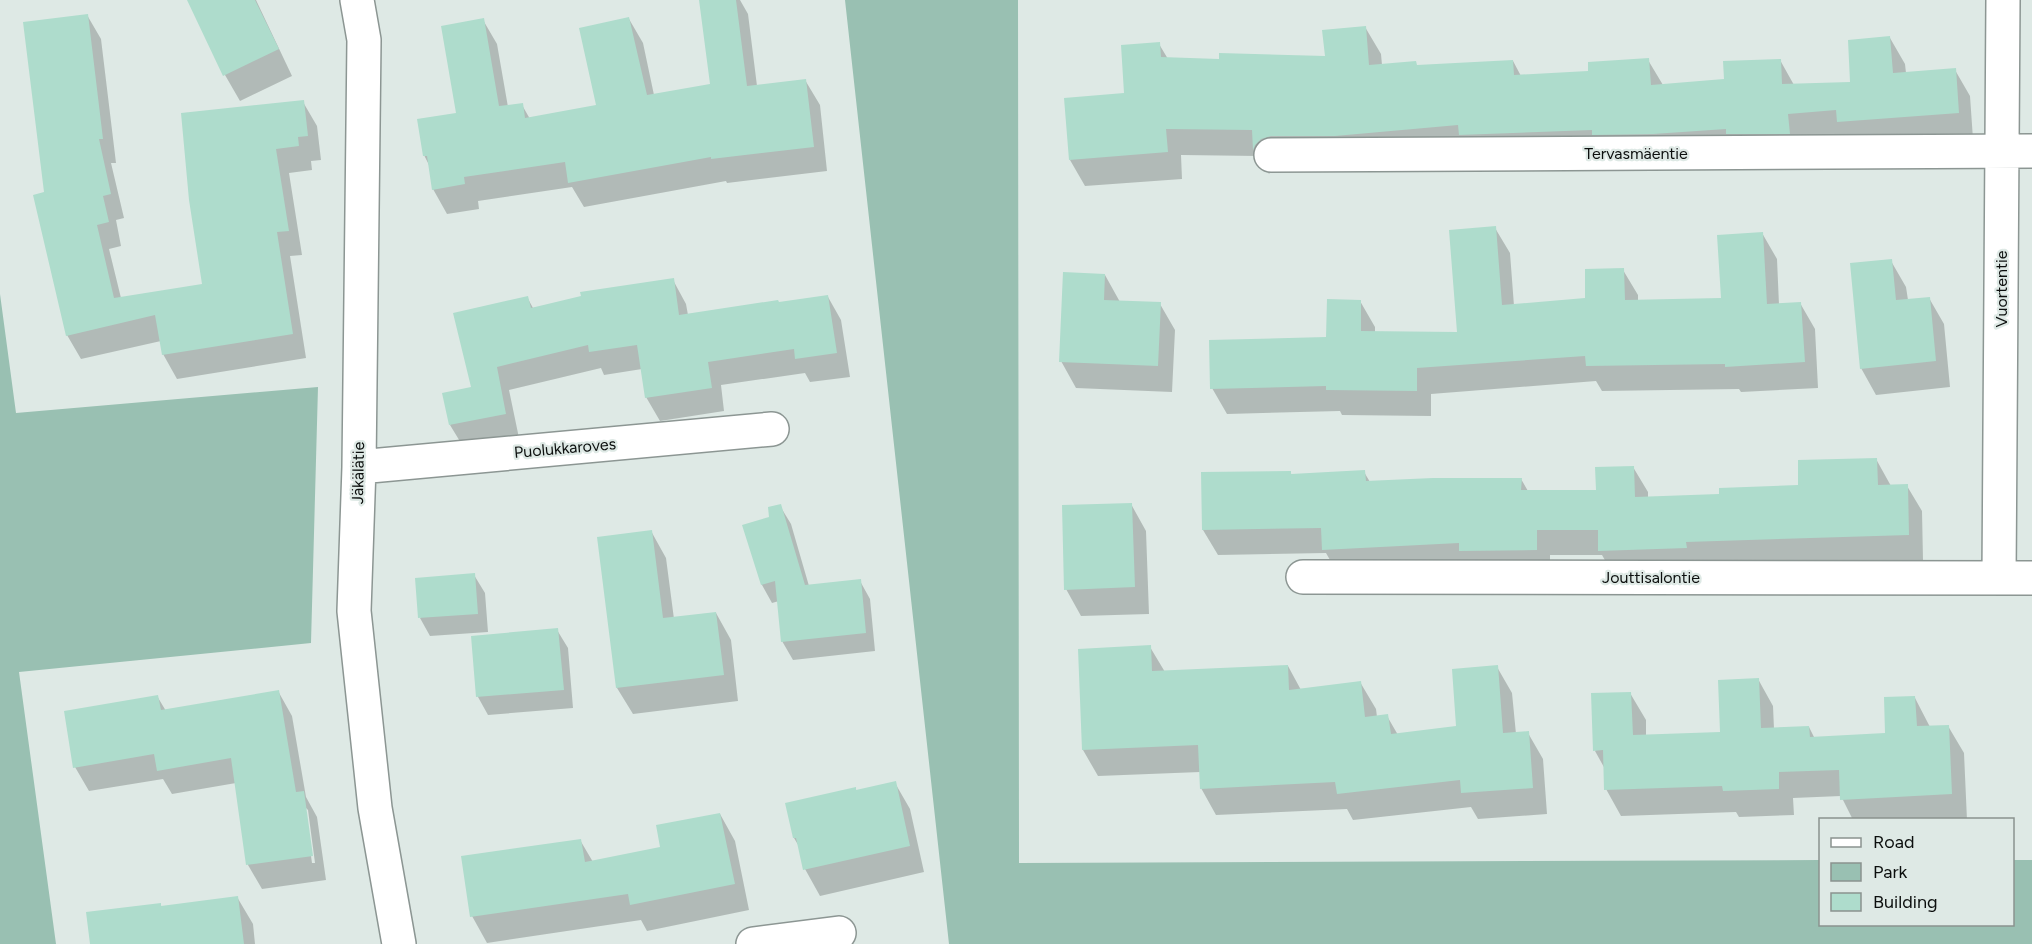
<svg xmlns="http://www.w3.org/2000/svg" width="2032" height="944" viewBox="0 0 2032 944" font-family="Figtree,sans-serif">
<rect width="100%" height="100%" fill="#dee9e5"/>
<path fill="#99c0b2" d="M 845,0 L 1018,0 L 1019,863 L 1820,860 L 1820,924 L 2012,924 L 2013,860 L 2032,860 L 2032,944 L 949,944 Z
M 0,294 L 16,413 L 318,387 L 311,643 L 19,672 L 56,944 L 0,944 Z"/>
<path fill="#0003" fill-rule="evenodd" d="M 188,0 L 256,0 L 292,76 L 240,101 L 225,75 Z
M 700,0 L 740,0 L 748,14 L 757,86 L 805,80 L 820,105 L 827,171 L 727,183 L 726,181 L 584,207 L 572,187 L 478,201 L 479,209 L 447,214 L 433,189 L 429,165 L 424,155 L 458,114 L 483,20 L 497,44 L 508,107 L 522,105 L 530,119 L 598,106 L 629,19 L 643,43 L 654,95 L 712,85 Z
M 87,15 L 101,39 L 116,163 L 111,163 L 124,218 L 116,220 L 121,246 L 109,249 L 121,298 L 203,285 L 191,199 L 303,102 L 317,126 L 321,160 L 311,161 L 312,170 L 289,173 L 302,255 L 290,256 L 306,358 L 177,379 L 163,354 L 161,341 L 81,359 L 67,335 L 46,193 Z
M 1365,27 L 1381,54 L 1382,65 L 1418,67 L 1513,61 L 1521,76 L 1590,73 L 1648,60 L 1663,85 L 1726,81 L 1780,60 L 1794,85 L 1852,83 L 1890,38 L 1905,64 L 1906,73 L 1955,70 L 1970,96 L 1973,139 L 1276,165 L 1269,174 L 1258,156 L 1181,155 L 1182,179 L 1085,186 L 1070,160 L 1126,95 L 1159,44 L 1168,59 L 1220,60 L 1326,57 Z
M 1495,228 L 1510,253 L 1514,306 L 1586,299 L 1623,270 L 1638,295 L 1638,301 L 1722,299 L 1762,233 L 1777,259 L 1779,305 L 1800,303 L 1815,329 L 1818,388 L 1741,392 L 1739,389 L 1602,391 L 1596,381 L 1431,394 L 1431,416 L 1342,415 L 1340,411 L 1227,414 L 1212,388 L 1328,338 L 1360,301 L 1375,327 L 1375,332 L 1458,334 Z
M 1891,261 L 1906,287 L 1908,300 L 1929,298 L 1944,324 L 1950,387 L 1876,395 L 1861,368 Z
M 1105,275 L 1120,302 L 1160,304 L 1175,330 L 1172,392 L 1076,388 L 1061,361 Z
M 673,280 L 686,304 L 688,315 L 828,297 L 841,320 L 850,377 L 810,382 L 805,373 L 721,385 L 724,411 L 660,421 L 646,397 L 642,369 L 604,375 L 601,368 L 509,390 L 519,438 L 464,448 L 450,425 L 527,297 L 533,308 Z
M 1876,459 L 1891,486 L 1907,486 L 1922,511 L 1923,560 L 1700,567 L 1614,576 L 1602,555 L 1550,555 L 1550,575 L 1338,574 L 1326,553 L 1218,555 L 1203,530 L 1202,474 L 1290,472 L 1292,475 L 1364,472 L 1370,482 L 1521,479 L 1528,491 L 1598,491 L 1633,467 L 1648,492 L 1648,498 L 1721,496 L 1800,487 Z
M 1131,504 L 1146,531 L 1149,614 L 1081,616 L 1066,589 Z
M 780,506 L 791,524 L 809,586 L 860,581 L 870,599 L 875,651 L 793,660 L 782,641 L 779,601 L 772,603 L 762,585 L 744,526 L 770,518 Z
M 651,531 L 666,558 L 674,619 L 716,613 L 731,640 L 738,701 L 633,714 L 617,688 Z
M 474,575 L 485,593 L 488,632 L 430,636 L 420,618 Z
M 557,630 L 568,648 L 573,708 L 488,715 L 478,697 L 473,637 Z
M 1150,647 L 1165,672 L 1288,666 L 1301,690 L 1360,682 L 1376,709 L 1377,717 L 1387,716 L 1398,735 L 1458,727 L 1497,667 L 1512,693 L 1516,734 L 1528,733 L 1543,759 L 1547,814 L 1478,819 L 1471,807 L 1353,820 L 1347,809 L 1216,815 L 1201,788 L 1200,772 L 1098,776 L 1083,750 L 1079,650 Z
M 1758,679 L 1773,706 L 1774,729 L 1809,727 L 1815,739 L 1887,734 L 1915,698 L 1930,727 L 1948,726 L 1964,753 L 1967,820 L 1853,820 L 1841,796 L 1793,798 L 1794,815 L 1739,817 L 1736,812 L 1621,816 L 1606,789 L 1605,769 L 1595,751 L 1630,693 L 1646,720 L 1646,736 L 1722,734 Z
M 278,691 L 292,716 L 306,797 L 317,817 L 326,880 L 262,889 L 248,865 L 236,783 L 172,794 L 163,779 L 89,791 L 75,767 L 157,696 L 166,711 ZM 304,806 L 308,810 L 315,863 L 312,863 Z
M 895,783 L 910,809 L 924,872 L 820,896 L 805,869 L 800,848 L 794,838 L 855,788 L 857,791 Z
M 720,814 L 735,841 L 749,910 L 647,931 L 641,920 L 487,943 L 472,916 L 580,840 L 593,862 L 662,849 Z
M 237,897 L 253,924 L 255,944 L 92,944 L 160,904 L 162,907 Z"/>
<path fill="#aedccc" d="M 187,0 L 255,0 L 279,49 L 223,76 Z
M 699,0 L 736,0 L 747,86 L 806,79 L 814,147 L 711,159 L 711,157 L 568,183 L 565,162 L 464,177 L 465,184 L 432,190 L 427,156 L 423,156 L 417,119 L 456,113 L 441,26 L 484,18 L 499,106 L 523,103 L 525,118 L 596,105 L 579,28 L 629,17 L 647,95 L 710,84 Z
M 88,14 L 103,139 L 99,139 L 111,194 L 103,196 L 109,222 L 97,225 L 114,298 L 202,284 L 189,200 L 181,113 L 304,100 L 308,136 L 298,137 L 299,146 L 276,149 L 289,231 L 277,232 L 293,334 L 162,355 L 155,315 L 66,336 L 33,195 L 44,192 L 23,22 Z
M 1366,26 L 1369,65 L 1416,61 L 1417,65 L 1513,60 L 1514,75 L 1588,71 L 1588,62 L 1649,58 L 1651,85 L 1724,79 L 1723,61 L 1781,59 L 1782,84 L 1850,82 L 1848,40 L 1890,36 L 1893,73 L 1956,68 L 1959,113 L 1837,122 L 1836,110 L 1788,114 L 1790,134 L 1726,134 L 1726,129 L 1653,134 L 1592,135 L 1592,130 L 1459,135 L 1458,125 L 1335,136 L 1271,136 L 1261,139 L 1255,145 L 1253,150 L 1252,130 L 1166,129 L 1168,152 L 1069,160 L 1064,98 L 1124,93 L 1121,45 L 1160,42 L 1161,57 L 1219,59 L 1219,53 L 1325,56 L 1322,30 Z
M 1496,226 L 1502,305 L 1585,298 L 1585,269 L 1624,268 L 1625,300 L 1721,298 L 1717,235 L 1763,232 L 1767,304 L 1801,302 L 1805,362 L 1725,367 L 1725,364 L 1586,366 L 1585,356 L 1417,368 L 1417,391 L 1326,390 L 1326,386 L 1210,389 L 1209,340 L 1326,337 L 1327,299 L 1361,300 L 1361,331 L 1457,332 L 1449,230 Z
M 1892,259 L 1896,300 L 1930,297 L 1936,361 L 1860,369 L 1850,263 Z
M 1063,272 L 1105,274 L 1104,300 L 1161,302 L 1158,366 L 1059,362 Z
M 674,278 L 679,315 L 778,300 L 779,302 L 828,295 L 837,353 L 795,359 L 794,349 L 708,362 L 712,388 L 645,398 L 637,345 L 589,352 L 588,345 L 497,367 L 506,414 L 449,425 L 442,393 L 471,387 L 453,313 L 528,296 L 531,308 L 581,296 L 580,292 Z
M 1877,458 L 1878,485 L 1908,484 L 1909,535 L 1686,542 L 1687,548 L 1598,551 L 1598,530 L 1537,530 L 1537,550 L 1459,551 L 1459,543 L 1322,550 L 1321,528 L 1202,530 L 1201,472 L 1291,471 L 1291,474 L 1365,470 L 1366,481 L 1433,478 L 1522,478 L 1521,490 L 1596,490 L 1595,467 L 1634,466 L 1635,497 L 1719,494 L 1719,488 L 1798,485 L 1798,460 Z
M 1132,503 L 1135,587 L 1064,590 L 1062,505 Z
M 781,504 L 805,585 L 861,579 L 866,633 L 781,642 L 775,581 L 761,585 L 742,525 L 769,517 L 768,507 Z
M 652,530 L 663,618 L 716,612 L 724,675 L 616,688 L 597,537 Z
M 475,573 L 478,614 L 418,618 L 415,578 Z
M 558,628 L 564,690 L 476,697 L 471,636 Z
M 1151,645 L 1152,671 L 1288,665 L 1289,690 L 1361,681 L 1365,717 L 1388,714 L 1391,734 L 1456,726 L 1452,669 L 1498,665 L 1503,733 L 1529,731 L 1533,788 L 1461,793 L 1460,780 L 1337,794 L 1335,782 L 1200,789 L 1198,745 L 1082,750 L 1078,649 Z
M 1759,678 L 1761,728 L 1809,726 L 1810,737 L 1885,733 L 1884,697 L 1915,696 L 1917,726 L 1949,725 L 1952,794 L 1840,800 L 1839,770 L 1779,772 L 1779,789 L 1723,791 L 1722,786 L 1604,790 L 1603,750 L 1593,751 L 1591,693 L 1631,692 L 1633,735 L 1720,732 L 1718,680 Z
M 279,690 L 296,792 L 304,791 L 313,856 L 246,865 L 231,758 L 157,771 L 154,754 L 73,768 L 64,711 L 158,695 L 161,710 Z
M 896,781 L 910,846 L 803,870 L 796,838 L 793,838 L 785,803 L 856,787 L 856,790 Z
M 720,813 L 735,884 L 630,905 L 628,894 L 470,917 L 461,856 L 581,839 L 585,862 L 660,847 L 656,825 Z
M 238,896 L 244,944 L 90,944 L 86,912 L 161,903 L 161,906 Z"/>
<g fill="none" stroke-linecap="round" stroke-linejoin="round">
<g stroke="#8c9693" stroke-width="36">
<path id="street" d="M 357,0 L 364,40 L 359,467 L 354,611 L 375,808 L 399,944
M 1271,155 L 2032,151
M 359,467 L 772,429
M 1303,577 L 2032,578
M 1999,578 L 2003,0
M 753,944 L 839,933"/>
</g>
<use href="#street" stroke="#fff" stroke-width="33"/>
</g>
<g text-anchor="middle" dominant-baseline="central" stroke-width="4.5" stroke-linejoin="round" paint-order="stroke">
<g font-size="16" fill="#0c0f0e" stroke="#dee9e5">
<text x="1636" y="153">Tervasmäentie</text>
<text transform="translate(2001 289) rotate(-90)">Vuortentie</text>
<text transform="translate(565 448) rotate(-5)">Puolukkaroves</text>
<text transform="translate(358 473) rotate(-89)">Jäkälätie</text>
<text x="1651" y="577">Jouttisalontie</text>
</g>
</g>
<rect x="1819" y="818" width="195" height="108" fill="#dee9e5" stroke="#8a928f" stroke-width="1.5"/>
<rect x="1831" y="838" width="30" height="9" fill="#ffffff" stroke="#8a928f" stroke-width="1.5"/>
<text x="1873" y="848" font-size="18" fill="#0c0f0e">Road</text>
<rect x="1831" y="863" width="30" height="18" fill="#99c0b2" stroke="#8a928f" stroke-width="1.5"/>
<text x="1873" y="878" font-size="18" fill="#0c0f0e">Park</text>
<rect x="1831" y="893" width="30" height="18" fill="#aedccc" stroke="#8a928f" stroke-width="1.5"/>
<text x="1873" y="908" font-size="18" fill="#0c0f0e">Building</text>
</svg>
